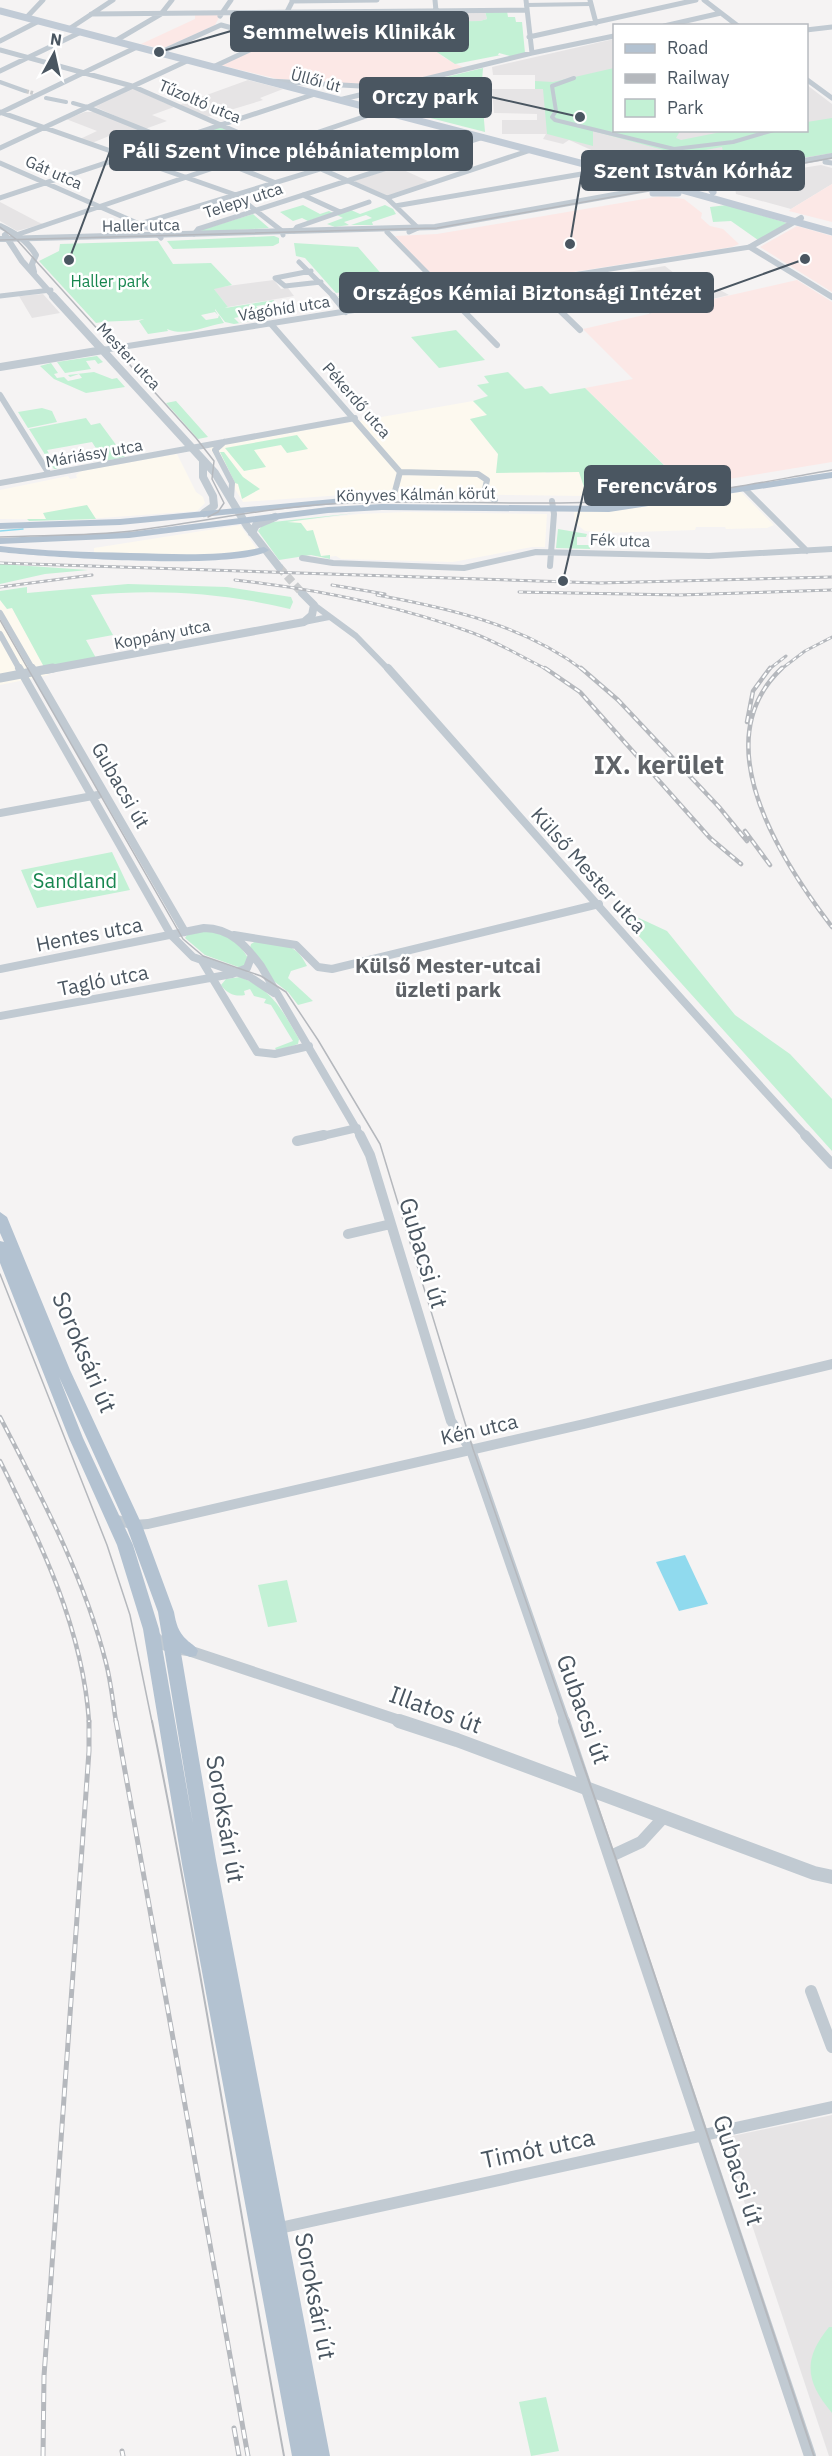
<svg xmlns="http://www.w3.org/2000/svg" width="832" height="2456" viewBox="0 0 832 2456" font-family="'IBM Plex Sans',sans-serif">
<rect width="100%" height="100%" fill="#f5f3f3"/>
<path fill="#fdf9ef" d="M 473,401 L 488,415 L 470,419 L 498,454 L 547,473 L 579,472 L 587,496 L 371,493 L 243,502 L 209,447 Z
M 177,454 L 196,492 L 203,497 L 205,503 L 197,511 L 74,520 L 0,519 L 0,490 L 68,476 L 70,479 L 77,478 L 76,475 L 81,471 Z
M 741,492 L 774,525 L 767,528 L 726,529 L 725,527 L 696,527 L 695,530 L 606,533 L 585,531 L 575,523 L 574,512 L 621,510 Z
M 406,512 L 547,514 L 545,547 L 532,547 L 453,562 L 341,559 L 336,556 L 318,558 L 306,540 L 287,522 L 359,514 Z
M 240,525 L 257,549 L 214,557 L 94,554 L 94,548 Z
M 0,595 L 12,608 L 49,675 L 0,685 Z"/>
<path fill="#e6e4e5" d="M 485,11 L 487,19 L 480,21 L 440,22 L 440,12 Z
M 614,39 L 614,130 L 806,130 L 807,85 L 832,104 L 832,153 L 736,169 L 720,170 L 714,162 L 708,163 L 706,170 L 693,172 L 693,169 L 671,164 L 649,164 L 649,166 L 598,153 L 569,140 L 563,144 L 543,139 L 546,134 L 502,134 L 502,120 L 537,120 L 537,114 L 494,113 L 492,89 L 535,89 L 535,75 L 493,75 L 492,67 Z
M 248,80 L 283,89 L 260,98 L 263,100 L 207,117 L 179,105 Z
M 132,88 L 174,107 L 152,115 L 167,121 L 145,129 L 93,106 Z
M 85,112 L 95,112 L 155,136 L 115,148 L 108,146 L 120,140 L 109,136 L 92,143 L 80,139 L 97,131 L 66,119 Z
M 821,165 L 832,168 L 832,184 L 791,209 L 736,194 L 735,187 L 757,175 Z
M 397,167 L 430,182 L 387,196 L 354,181 Z
M 0,202 L 38,222 L 43,224 L 17,231 L 0,221 Z
M 665,266 L 684,281 L 696,278 L 713,291 L 720,290 L 729,295 L 650,314 L 609,275 Z
M 274,280 L 281,289 L 288,288 L 294,296 L 228,307 L 213,288 Z
M 43,294 L 60,313 L 32,318 L 19,296 Z
M 832,2115 L 832,2456 L 829,2456 L 723,2138 Z"/>
<path fill="#fce8e6" d="M 407,12 L 408,22 L 443,57 L 464,68 L 383,86 L 278,79 L 220,65 L 279,39 L 353,39 L 352,13 Z
M 195,14 L 221,14 L 215,25 L 162,49 L 141,44 L 195,19 Z
M 832,184 L 832,222 L 789,211 L 791,209 Z
M 662,196 L 684,199 L 702,213 L 701,218 L 710,226 L 723,229 L 739,244 L 732,247 L 447,292 L 395,236 L 437,234 Z
M 797,226 L 832,236 L 832,292 L 760,247 Z
M 797,280 L 832,302 L 832,462 L 686,486 L 585,388 L 633,379 L 583,329 Z"/>
<path fill="#c3f1d5" d="M 485,11 L 507,11 L 508,17 L 515,17 L 516,22 L 522,22 L 525,53 L 514,57 L 499,53 L 498,55 L 501,55 L 455,64 L 414,37 L 408,22 L 480,21 L 487,19 Z
M 483,68 L 481,94 L 476,98 L 433,102 L 476,103 L 483,108 L 485,132 L 368,102 L 364,97 Z
M 614,68 L 614,130 L 680,131 L 676,138 L 681,140 L 726,131 L 806,130 L 807,122 L 832,118 L 832,153 L 748,167 L 740,155 L 724,156 L 722,147 L 688,153 L 694,163 L 693,169 L 674,164 L 671,152 L 593,131 L 593,146 L 547,134 L 543,89 L 535,89 L 535,81 L 553,82 Z
M 216,128 L 222,128 L 263,146 L 262,149 L 225,160 L 180,142 L 180,140 Z
M 303,205 L 320,214 L 329,211 L 333,213 L 308,221 L 302,218 L 293,221 L 280,212 Z
M 385,205 L 393,209 L 396,214 L 372,222 L 373,225 L 351,225 L 372,218 L 366,215 L 344,222 L 349,225 L 335,227 L 327,224 L 343,218 L 337,215 L 351,210 L 360,214 Z
M 727,205 L 787,223 L 758,240 L 731,221 L 713,222 L 710,207 Z
M 253,214 L 269,228 L 202,232 L 201,230 Z
M 274,236 L 279,238 L 279,243 L 273,246 L 173,249 L 167,241 Z
M 158,241 L 173,264 L 211,263 L 232,285 L 214,289 L 228,307 L 225,308 L 274,300 L 272,305 L 270,304 L 256,306 L 261,311 L 273,309 L 273,307 L 278,314 L 255,321 L 249,315 L 234,318 L 239,323 L 251,321 L 251,318 L 253,321 L 234,324 L 225,322 L 215,309 L 215,310 L 218,315 L 215,312 L 201,315 L 206,320 L 218,318 L 219,315 L 224,323 C 205,326 185,337 167,329 L 168,331 L 148,334 L 139,321 L 144,319 C 129,322 113,320 96,323 L 39,261 L 59,251 L 60,244 Z
M 294,243 L 358,247 L 391,285 L 336,293 L 305,258 L 296,256 Z
M 412,292 L 415,296 L 347,307 L 338,296 L 353,296 L 357,301 Z
M 456,330 L 485,360 L 439,368 L 411,337 Z
M 97,356 L 103,362 L 98,364 L 95,360 L 86,361 L 91,369 L 65,373 L 57,362 Z
M 51,363 L 58,373 L 54,374 L 57,378 L 64,377 L 68,381 L 82,378 L 79,374 L 70,377 L 68,375 L 94,372 L 112,379 L 117,378 L 125,387 L 86,393 L 54,379 L 40,366 Z
M 508,372 L 525,389 L 542,386 L 550,394 L 585,388 L 672,473 L 614,479 L 619,493 L 587,496 L 579,472 L 496,473 L 498,454 L 470,419 L 487,415 L 473,401 L 488,396 L 477,385 L 489,383 L 484,376 Z
M 176,401 L 208,437 L 198,439 L 166,403 Z
M 42,408 L 52,411 L 57,422 L 28,428 L 18,412 Z
M 86,418 L 91,425 L 100,423 L 125,457 L 104,461 L 92,442 L 47,450 L 57,469 L 54,469 L 29,429 Z
M 297,435 L 308,449 L 287,453 L 281,445 L 254,450 L 266,467 L 244,471 L 225,448 Z
M 220,452 L 224,452 L 243,477 L 260,489 L 242,499 L 238,484 L 235,483 Z
M 87,505 L 96,519 L 29,521 L 27,519 L 46,519 L 43,513 Z
M 356,513 L 287,522 L 301,523 L 307,531 L 313,530 L 321,556 L 330,555 L 330,559 L 311,555 L 279,560 L 258,531 L 264,523 Z
M 558,529 L 587,534 L 586,537 L 577,537 L 577,545 L 590,545 L 590,549 L 556,548 Z
M 0,564 L 88,570 L 45,574 L 0,584 Z
M 128,584 L 227,587 L 291,597 L 293,602 L 290,609 C 224,593 159,589 91,595 L 113,635 L 86,640 L 96,658 L 44,667 L 12,608 L 7,609 L 0,600 L 0,591 L 27,587 L 27,593 Z
M 112,852 L 130,890 L 37,908 L 21,870 Z
M 611,905 L 667,931 L 735,1015 L 790,1054 L 832,1099 L 832,1151 Z
M 209,930 C 226,934 240,943 248,958 L 245,966 L 241,968 L 205,955 L 185,938 L 187,935 Z
M 256,941 C 281,945 295,941 307,966 L 291,971 L 288,978 L 313,1001 L 298,1005 L 288,992 L 271,979 L 250,948 L 251,944 Z
M 240,977 C 273,990 282,1010 299,1039 L 298,1044 L 277,1051 L 275,1048 L 293,1041 L 271,1005 L 264,1003 L 266,999 L 254,996 L 250,989 L 244,991 L 245,995 C 236,997 227,994 221,985 L 226,979 Z
M 287,1580 L 297,1622 L 268,1627 L 258,1585 Z
M 829,2327 L 832,2327 L 832,2413 C 806,2382 802,2360 829,2327 Z
M 546,2397 L 559,2451 L 531,2456 L 519,2402 Z"/>
<path fill="#90daee" d="M 685,1555 L 708,1604 L 679,1611 L 656,1562 Z"/>
<g fill="none" stroke-linecap="round" stroke-linejoin="round">
<path stroke="#90daee" stroke-width="1.5" d="M 0,531 L 23,529"/>
<path stroke="#caccce" stroke-width="4" stroke-dasharray="4 1.5" stroke-linecap="butt" d="M 25,91 L 33,93"/>
<path stroke="#caccce" stroke-width="8" stroke-dasharray="8 4" stroke-linecap="butt" d="M 279,567 L 302,593"/>
<path stroke="#c1cad2" stroke-width="4" d="M 526,5 L 591,4
M 574,78 L 552,86 L 556,111 L 552,117 L 555,120 L 674,149 L 733,142 L 774,130
M 0,82 L 25,91
M 46,98 L 66,102
M 73,103 L 87,107"/>
<path stroke="#c1cad2" stroke-width="5" d="M 435,0 L 437,22
M 526,0 L 532,53
M 590,0 L 596,23
M 704,0 L 738,26
M 292,1 L 377,0
M 91,14 L 527,10
M 220,16 L 231,0
M 26,18 L 43,0
M 221,25 L 273,39 L 345,38 L 349,36 L 349,12
M 664,26 L 721,13
M 69,29 L 113,0
M 806,30 L 832,27
M 529,37 L 696,0
M 0,41 L 39,21
M 115,41 L 161,14 L 172,0
M 0,50 L 132,86 L 387,198 L 418,228 L 409,232
M 159,53 L 221,25
M 213,67 L 273,39 L 293,0
M 0,71 L 81,32
M 806,79 L 832,98
M 269,81 L 378,87
M 339,100 L 532,53 L 614,36
M 87,107 L 276,183
M 0,112 L 236,195 L 282,231 L 283,235
M 0,113 L 137,47
M 0,148 L 189,60
M 825,162 L 832,163
M 0,163 L 153,230 L 161,238
M 303,195 L 340,212
M 0,198 L 315,94
M 387,198 L 531,150
M 395,206 L 605,170
M 140,224 L 451,129
M 294,231 L 297,227 L 369,202
M 387,232 L 451,297
M 19,234 L 381,111
M 194,234 L 198,229 L 483,137
M 299,262 L 334,297
M 311,271 L 275,278 L 285,286 L 321,282
M 530,282 L 546,297
M 0,296 L 51,290
M 433,297 L 750,247"/>
<path stroke="#c1cad2" stroke-width="6" d="M 333,296 L 346,312
M 449,296 L 497,345
M 545,296 L 580,330
M 271,324 L 400,472
M 103,350 L 442,296
M 0,395 L 49,474
M 224,442 L 215,450 L 232,483 L 231,498
M 400,472 L 478,474 L 487,480 L 484,494 L 495,500
M 0,483 L 355,418
M 745,489 L 807,551
M 387,498 L 395,491 L 400,472
M 302,558 L 333,563 L 464,568 L 536,552 L 709,556 L 832,549
M 550,566 L 554,514 L 552,501
M 314,605 L 356,636 L 389,670
M 0,613 L 33,670
M 304,622 L 329,617
M 0,634 L 20,670"/>
<path stroke="#c1cad2" stroke-width="8" d="M 19,668 L 171,935 L 193,957 L 250,977 L 274,993
M 32,668 L 185,932
M 388,668 C 527,824 664,983 807,1137
M 0,813 L 98,795
M 234,935 L 296,945 L 318,967 L 332,969 L 599,904
M 202,961 L 257,1052 L 275,1054 L 309,1046
M 0,969 L 204,928 C 231,928 246,946 261,966 L 361,1137
M 0,1016 L 232,974 L 247,968 L 252,955
M 318,1137 L 357,1128"/>
<path stroke="#c1cad2" stroke-width="10" d="M 360,1135 L 370,1155 L 451,1421 L 471,1450 L 565,1722
M 805,1135 L 832,1164
M 297,1141 L 324,1135
M 348,1234 L 391,1224
M 114,1519 L 134,1525 L 148,1524 L 584,1424 L 832,1364"/>
<path stroke="#c1cad2" stroke-width="12" d="M 564,1721 L 810,2456
M 611,1856 L 641,1842 L 663,1818
M 811,1991 L 832,2047
M 275,2229 L 832,2107"/>
<path stroke="#c1cad2" stroke-width="6" d="M 801,218 L 750,247 L 832,297
M 0,226 C 15,233 27,240 36,255 L 32,264 L 34,272
M 5,235 L 22,261 L 54,297
M 0,239 L 435,227 L 832,156"/>
<path stroke="#c1cad2" stroke-width="8" d="M 53,296 L 215,473 L 247,526 L 279,567
M 0,367 L 103,350
M 203,460 L 203,477 L 213,496 L 214,506 L 204,513
M 252,533 L 256,525 L 275,517
M 45,670 L 304,622 L 312,615 L 314,605 L 302,593"/>
<path stroke="#c1cad2" stroke-width="9" d="M 0,678 L 53,668"/>
<path stroke="#c1cad2" stroke-width="11" d="M 154,1635 C 163,1648 176,1649 190,1651 L 404,1722"/>
<path stroke="#c1cad2" stroke-width="14" d="M 399,1721 L 457,1740 L 814,1873 L 832,1877"/>
<path stroke="#c1cbd6" stroke-width="7" d="M 0,11 L 668,186 L 832,232
M 664,180 L 698,179
M 708,184 L 713,192
M 653,193 L 678,193"/>
<path fill="#b3c2d1" fill-rule="evenodd" d="M 832,472 L 832,478 L 609,512 L 382,510 L 328,513 L 129,538 L 0,544 L 0,538 L 129,532 L 328,507 L 382,504 L 609,506 Z
M 644,493 L 647,494 L 647,498 L 589,503 L 584,500 L 589,497 Z
M 354,497 L 359,500 L 357,502 L 120,525 L 0,529 L 0,523 L 120,519 Z
M 0,546 C 43,551 86,552 130,553 C 175,554 219,557 264,547 L 269,550 C 241,571 43,557 0,552 Z
M 0,1212 L 7,1217 L 70,1370 L 142,1525 L 174,1612 C 176,1623 178,1632 187,1640 C 191,1644 195,1645 198,1651 L 196,1656 L 190,1657 L 181,1653 L 216,1860 L 330,2456 L 292,2456 L 182,1864 L 143,1629 L 117,1545 L 69,1438 L 0,1263 L 0,1241 L 4,1242 L 0,1233 ZM 59,1377 L 126,1525 L 158,1612 L 193,1824 L 159,1629 L 133,1545 L 83,1438 Z"/>
<path stroke="#b5b8bd" stroke-width="1.5" d="M 0,227 L 17,240 L 196,438 L 214,461 L 212,479 L 224,503 L 218,512 L 208,517
M 0,240 L 437,228 L 832,158
M 0,537 C 44,535 88,536 132,531 C 198,523 263,508 330,504 C 427,498 524,507 621,501 C 692,497 762,482 832,470
M 0,620 L 183,939 L 203,956 L 261,976 L 286,992 L 318,1040 L 380,1144 L 473,1449 L 568,1722
M 0,1274 L 107,1545 L 130,1615 L 152,1722"/>
<path stroke="#b5b8bd" stroke-width="2" d="M 152,1721 C 202,1965 239,2211 284,2456
M 568,1721 L 619,1868 L 814,2456"/>
<g stroke="#b5b8bd" stroke-width="3">
<path id="rail-far2" d="M 0,563 L 599,583 L 832,577
M 235,580 C 316,589 397,605 473,633 C 499,643 524,658 548,670
M 332,585 L 385,594
M 0,587 L 92,575
M 519,592 L 680,595 L 832,590
M 377,595 C 448,608 524,625 583,670
M 768,670 L 786,656
M 780,670 L 805,651 L 832,637"/>
</g>
<g stroke="#b5b8bd" stroke-width="4.5">
<path id="rail-far1" d="M 545,668 L 580,692 L 710,838 L 741,864
M 581,668 L 618,700 L 719,807 L 747,841
M 782,668 C 703,742 782,862 832,927
M 747,722 L 753,691 L 770,668
M 745,831 L 770,865
M 0,1417 C 41,1496 84,1576 106,1663 C 111,1682 113,1703 116,1722
M 0,1461 C 41,1543 83,1629 89,1722"/>
</g>
<g stroke="#b5b8bd" stroke-width="5">
<path id="rail" d="M 116,1721 L 248,2456
M 234,2428 L 239,2456
M 122,2451 L 123,2456
M 43,2456 L 44,2376 L 89,1751 L 89,1721"/>
</g>
<use href="#rail-far2" stroke="#fff" stroke-width="1.5" stroke-dasharray="4" stroke-linecap="butt"/>
<use href="#rail-far1" stroke="#fff" stroke-width="2" stroke-dasharray="6" stroke-linecap="butt"/>
<use href="#rail" stroke="#fff" stroke-width="3" stroke-dasharray="9" stroke-linecap="butt"/>
</g>
<g text-anchor="middle" dominant-baseline="central" stroke-width="5" stroke-linejoin="round" paint-order="stroke">
<g font-size="16" fill="#4a5661" stroke="#fff">
<text transform="translate(316 80) rotate(15)">Üllői út</text>
<text transform="translate(200 101) rotate(23)">Tűzoltó utca</text>
<text transform="translate(54 172) rotate(24)">Gát utca</text>
<text transform="translate(243 200) rotate(-18)">Telepy utca</text>
<text transform="translate(141 225) rotate(-1)">Haller utca</text>
<text transform="translate(284 308) rotate(-9)">Vágóhíd utca</text>
<text transform="translate(129 356) rotate(47)">Mester utca</text>
<text transform="translate(357 400) rotate(49)">Pékerdő utca</text>
<text transform="translate(94 453) rotate(-10)">Máriássy utca</text>
<text transform="translate(416 494) rotate(-1)">Könyves Kálmán körút</text>
<text transform="translate(620 540) rotate(2)">Fék utca</text>
<text transform="translate(162 634) rotate(-11)">Koppány utca</text>
</g>
<g font-size="16" fill="#17864f" stroke="#fff">
<text x="110" y="281">Haller park</text>
</g>
<g font-size="20" fill="#4a5661" stroke="#fff">
<text transform="translate(121 785) rotate(60)">Gubacsi út</text>
<text transform="translate(589 870) rotate(48)">Külső Mester utca</text>
<text transform="translate(89 934) rotate(-11)">Hentes utca</text>
<text transform="translate(103 980) rotate(-11)">Tagló utca</text>
<text transform="translate(479 1429) rotate(-13)">Kén utca</text>
</g>
<g font-size="20" fill="#17864f" stroke="#fff">
<text x="75" y="880">Sandland</text>
</g>
<g font-size="21" font-weight="bold" fill="#5f6368" stroke="#fff">
<text x="448" y="965">Külső Mester-utcai<tspan x="448" dy="24">üzleti park</tspan></text>
</g>
<g font-size="24" fill="#4a5661" stroke="#fff">
<text transform="translate(424 1253) rotate(73)">Gubacsi út</text>
<text transform="translate(85 1352) rotate(67)">Soroksári út</text>
<text transform="translate(436 1709) rotate(20)">Illatos út</text>
<text transform="translate(584 1709) rotate(70)">Gubacsi út</text>
<text transform="translate(226 1819) rotate(80)">Soroksári út</text>
<text transform="translate(538 2148) rotate(-12)">Timót utca</text>
<text transform="translate(739 2170) rotate(72)">Gubacsi út</text>
<text transform="translate(316 2296) rotate(79)">Soroksári út</text>
</g>
<g font-size="26" font-weight="bold" fill="#5f6368" stroke="#fff">
<text x="659" y="764">IX. kerület</text>
</g>
</g>
<path fill="none" stroke="#4a5661" stroke-width="2" d="M159 52L231 31M580 117L491 97M69 260L110 151M570 244L582 171M805 259L713 292M563 581L585 486"/>
<g fill="#4a5661" stroke="#fff" stroke-width="2">
<circle cx="159" cy="52" r="6"/>
<circle cx="580" cy="117" r="6"/>
<circle cx="69" cy="260" r="6"/>
<circle cx="570" cy="244" r="6"/>
<circle cx="805" cy="259" r="6"/>
<circle cx="563" cy="581" r="6"/>
</g>
<g fill="#4a5661" stroke="#4a5661" stroke-width="2">
<rect x="231" y="12" width="237" height="39" rx="6"/>
<rect x="360" y="78" width="131" height="39" rx="6"/>
<rect x="110" y="131" width="362" height="39" rx="6"/>
<rect x="582" y="151" width="222" height="39" rx="6"/>
<rect x="340" y="273" width="373" height="39" rx="6"/>
<rect x="585" y="466" width="145" height="39" rx="6"/>
</g>
<g font-size="21" text-anchor="middle" font-weight="bold" fill="#fff">
<text x="349" y="39">Semmelweis Klinikák</text>
<text x="425" y="104">Orczy park</text>
<text x="291" y="158">Páli Szent Vince plébániatemplom</text>
<text x="693" y="178">Szent István Kórház</text>
<text x="527" y="300">Országos Kémiai Biztonsági Intézet</text>
<text x="657" y="493">Ferencváros</text>
</g>
<rect x="613" y="24" width="195" height="108" fill="#ffffff" stroke="#b7bbc0" stroke-width="1.5"/>
<rect x="625" y="44" width="30" height="9" fill="#b3c2d1" stroke="#b7bbc0" stroke-width="1.5"/>
<text x="667" y="54" font-size="18" fill="#4a5661">Road</text>
<rect x="625" y="74" width="30" height="9" fill="#b5b8bd" stroke="#b7bbc0" stroke-width="1.5"/>
<text x="667" y="84" font-size="18" fill="#4a5661">Railway</text>
<rect x="625" y="99" width="30" height="18" fill="#c3f1d5" stroke="#b7bbc0" stroke-width="1.5"/>
<text x="667" y="114" font-size="18" fill="#4a5661">Park</text>
<g transform="translate(54 54) rotate(8)" stroke="#ffffff" stroke-width="4.5" paint-order="stroke">
<path d="M0-4.5L10 22L0 15L-10 22Z" fill="#4a5661"/>
<text y="-9" font-size="16" font-weight="bold" text-anchor="middle" fill="#4a5661">N</text>
</g>
</svg>
